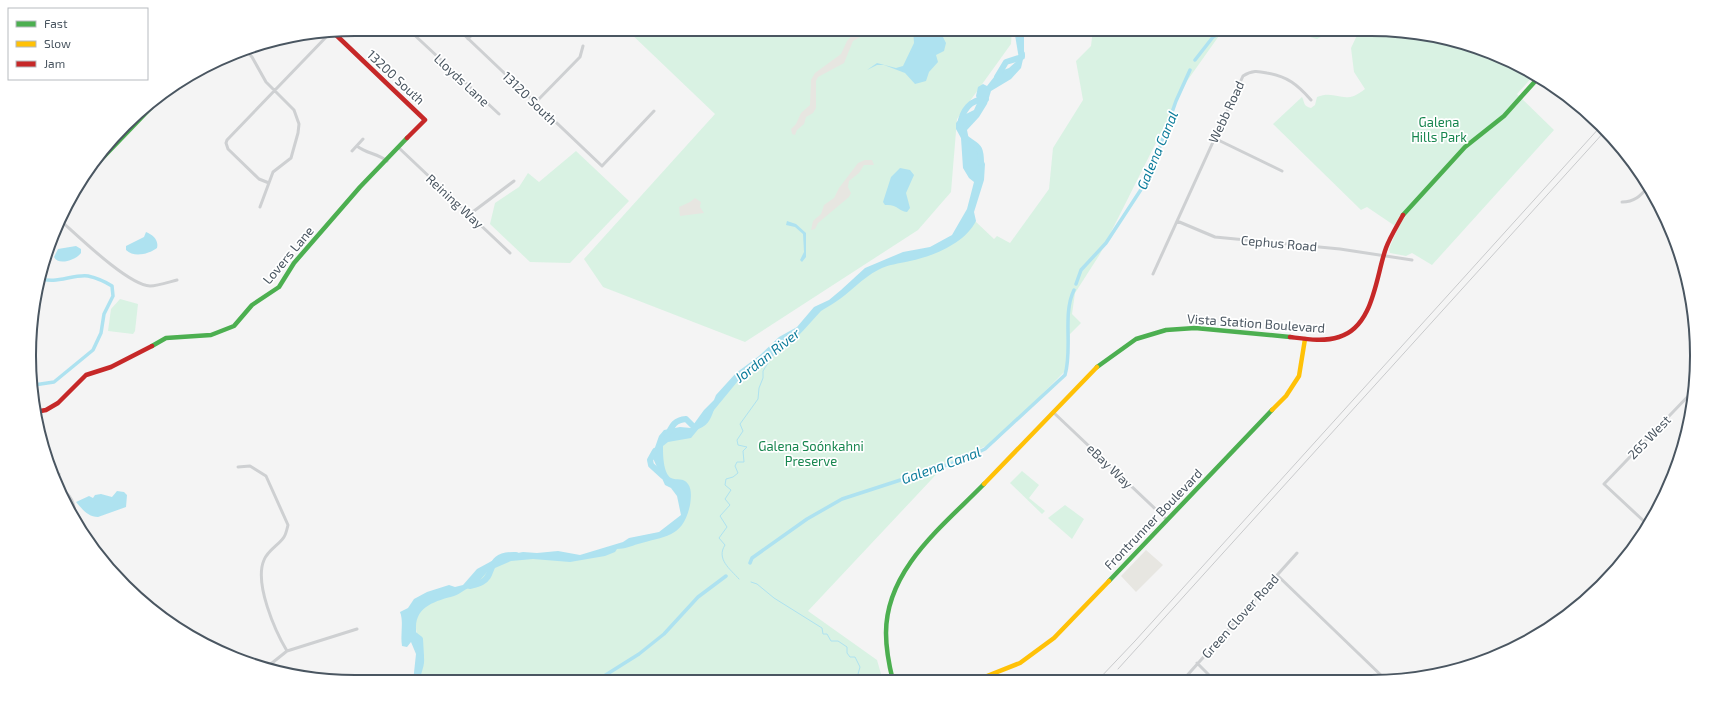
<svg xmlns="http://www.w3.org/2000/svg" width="1726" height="711" viewBox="0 0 1726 711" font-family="'Exo 2',sans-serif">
<rect width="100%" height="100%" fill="#f4f4f4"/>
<path fill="#d9f2e3" d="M 626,29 L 1012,29 L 1011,44 L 957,119 L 951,192 L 918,230 L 745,342 L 603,287 L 584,259 L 715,114 Z
M 1093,29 L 1233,29 L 1221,33 L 1187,81 L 1100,254 L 1075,293 L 1072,314 L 1081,323 L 1070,334 L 1066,370 L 995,442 L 946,464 L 808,611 L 877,660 L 883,681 L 419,682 L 421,649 L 417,637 L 414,610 L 449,594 L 490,570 L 492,566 L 518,557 L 574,561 L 673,531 L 688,508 L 665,475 L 660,449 L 666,440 L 701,426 L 710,412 L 732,384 L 819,311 L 874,270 L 953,241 L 975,221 L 994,239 L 997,236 L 1010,243 L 1049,189 L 1053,148 L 1083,100 L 1076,61 L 1091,46 Z
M 1281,29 L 1336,29 L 1317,39 Z
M 1360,29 L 1370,29 L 1475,46 L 1534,73 L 1535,74 L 1517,94 L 1554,130 L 1432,265 L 1412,253 L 1406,256 L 1390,253 L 1389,249 L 1398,228 L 1367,207 L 1361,210 L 1273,124 L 1302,97 C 1305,103 1303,106 1311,108 L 1315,105 L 1317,97 C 1338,89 1343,107 1365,89 L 1354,72 L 1351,48 Z
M 576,151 L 629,201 L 570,263 L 530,262 L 490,224 L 495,203 L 519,187 L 528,173 L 539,182 Z
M 120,299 L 138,304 L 135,331 L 133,334 L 108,331 L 111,309 Z
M 1022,471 L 1039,485 L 1029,498 L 1045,511 L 1042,514 L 1010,483 Z
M 1065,505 L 1084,519 L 1072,539 L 1048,518 Z"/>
<path fill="#e7e6e1" d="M 858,29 L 870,29 L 871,31 L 853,41 L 844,63 L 818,77 L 816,81 L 816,108 L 813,113 L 806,117 L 804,124 L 797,130 L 795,135 L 792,134 L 791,129 L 796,124 L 801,113 L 810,105 L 811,80 L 815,73 L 841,54 L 847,41 Z
M 865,160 L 872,160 L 874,165 L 864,165 L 859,173 L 849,181 L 848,187 L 851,193 L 849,197 L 818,223 L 815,229 L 811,230 L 813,221 L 821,214 L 824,205 L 834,198 L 839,188 L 858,163 Z
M 695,198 L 701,202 L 700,207 L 704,213 L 680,216 L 679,207 L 690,202 Z
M 1146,550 L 1163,565 L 1136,592 L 1121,576 Z"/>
<path fill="#aee2f0" d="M 913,29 L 939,29 L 946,43 L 944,51 L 936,55 L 938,62 L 929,72 L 926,81 L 915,84 L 905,73 L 884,65 L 877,65 L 867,70 L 877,63 L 896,68 L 903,66 L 914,43 Z
M 1014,29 L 1024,29 L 1024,55 L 1021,68 L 1011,79 L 991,91 L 987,104 L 979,117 L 967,130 L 969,140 L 978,148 L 985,164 L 984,180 L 974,212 L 976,221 C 965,243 934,256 910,261 C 898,264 889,264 878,270 C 862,278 850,293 834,303 C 830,306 825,308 821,311 C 805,328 791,347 769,358 L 767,356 L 742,376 L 691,438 L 668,442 L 663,446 C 663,454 663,473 671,478 C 677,481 683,477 688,484 C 692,489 691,498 690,505 C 683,538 665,536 638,544 C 631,546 625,549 617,549 L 615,552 L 605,556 L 570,562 L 533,559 L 511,561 L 488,571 L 474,587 C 466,587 461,594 454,596 C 436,601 415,606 416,629 C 416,631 416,635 417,638 C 420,644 423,651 424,658 C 425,667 420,673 420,682 L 413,682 L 416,654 L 411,642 L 407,647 L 402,646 C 400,634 404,622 400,612 L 408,608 L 414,599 L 427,592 L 449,585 L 455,587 L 463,585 L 477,569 L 501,556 L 523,552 L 537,553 L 558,551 L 580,555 L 623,542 L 629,538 L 659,532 L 681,515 L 677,496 L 671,488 L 665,485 L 652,456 L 659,436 L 664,430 L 680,427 L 691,428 L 704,410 L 714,400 L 716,395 L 736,373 L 759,356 L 779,337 L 797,327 L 814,307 L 829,300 L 841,290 L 865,268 L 903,252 L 930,247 L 952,235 L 967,209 L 974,182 L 969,178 L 963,168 L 961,138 L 956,129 L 956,123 L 962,116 L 974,110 L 978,101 L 976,96 L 978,87 L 983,84 L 987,86 L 998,72 L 1009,68 L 1019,59 Z
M 900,168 L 910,170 L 914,175 L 906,193 L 910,208 L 907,212 C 898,211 898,204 885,205 L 883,202 L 891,177 Z
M 787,221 L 796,224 L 806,233 L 806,257 L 802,262 L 800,260 L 804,252 L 803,234 L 795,227 L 786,225 Z
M 146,232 C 153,235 159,240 157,248 C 149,254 134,258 126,250 L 126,246 L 144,237 Z
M 76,246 L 81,249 L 81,253 C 76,260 58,266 54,257 L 58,249 Z
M 117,491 L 124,492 L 127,495 L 126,507 L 98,517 C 88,517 82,509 76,502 L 89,496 L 93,498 L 95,495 L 101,494 L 112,497 Z"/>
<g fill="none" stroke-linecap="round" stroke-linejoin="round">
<path stroke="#aee2f0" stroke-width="1" d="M 1683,264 L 1682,266 L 1686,274
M 1688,285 L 1690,294
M 739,579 C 730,569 716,559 725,545 L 719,538 L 727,527 L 720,516 L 730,505 L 725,499 L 731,490 L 725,485 L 726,479 L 733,477 L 738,473 L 735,466 L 737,462 L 744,462 L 743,451 L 747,447 L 738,445 L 737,440 L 743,431 L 740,424 L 758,399 L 759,388 L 763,378 L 763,371 L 773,355
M 751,582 L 757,584 L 774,598 L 822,628 L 823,634 L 827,634 L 831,641 L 838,641 L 847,647 L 847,653 L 850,657 L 855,657 L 860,667 L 856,681"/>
<path stroke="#aee2f0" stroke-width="3.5" d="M 1283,29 L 1303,33 L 1317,32
M 1195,60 L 1213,37 L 1226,29
M 1076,284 L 1081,270 L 1106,243 L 1140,191 L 1151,172 L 1176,101 L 1190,70
M 34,385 L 54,382 L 93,350 L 101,333 L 104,314 L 113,296 L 112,286 C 104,281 97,278 88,276 C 73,274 54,285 40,278
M 750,563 L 752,558 L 807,519 L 842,499 L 959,461 L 985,449 L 1065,375 C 1073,348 1062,315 1074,290
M 596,681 L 639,654 L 664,634 L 698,597 L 726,576"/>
<path stroke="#aee2f0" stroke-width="6" d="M 997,77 L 1006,62 L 1022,57 L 1022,54
M 960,125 C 962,111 970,99 986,99
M 964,137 C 977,147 981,144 981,163
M 667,436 C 672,426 674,420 686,419 L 694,427 C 705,425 708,418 711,409
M 655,451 L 650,460 L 651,465 L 663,476
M 470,586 C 474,585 479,584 482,582 C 496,575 485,554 516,555
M 411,632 L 420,639 L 421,656"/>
<path stroke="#ced0d2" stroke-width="3" d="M 408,29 L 499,114
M 458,29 L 602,166 L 654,111
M 468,39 L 477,29
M 245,49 L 252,57 L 266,82 L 294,110 L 299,124 L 298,133 L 291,158 L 273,172 L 260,207
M 535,103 L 580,57 L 583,46
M 1214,138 L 1282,171
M 357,146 C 367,154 377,153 387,161
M 399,148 L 510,253
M 352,151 L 363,139
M 269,183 L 259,179 L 228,149 L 226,143 L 227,140 L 330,33
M 1622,202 C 1635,202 1640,196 1648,187
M 470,214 L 514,181
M 60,220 C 77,235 128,285 150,286 C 158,286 169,282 177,280
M 1177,221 L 1215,237 L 1340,249 L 1412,260
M 1153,274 L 1243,76 C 1252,70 1258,71 1267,73 C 1287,76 1298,85 1311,100
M 1053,412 L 1167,520
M 238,467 L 250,466 L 266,476 L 288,525 C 287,529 286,534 284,537 C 279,545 268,550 264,560 C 254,583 275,631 287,651
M 55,482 L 59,474
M 56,485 C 72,494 75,504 76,521
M 1648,525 L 1604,484 L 1694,390
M 1277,575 L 1385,679
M 121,577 L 123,576
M 1197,663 L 1214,680
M 267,667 L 287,651 L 357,629
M 1183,680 L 1297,553"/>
<path stroke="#4caf50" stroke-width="4.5" d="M 92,169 L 166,92
M 1403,215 L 1465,147 L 1504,116 L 1539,77
M 152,346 L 166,338 L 211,335 L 234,326 L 252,305 L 279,287 L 294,263 L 360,187 L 407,138
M 1097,367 L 1136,339 L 1166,330 L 1195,328 L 1290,337
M 1109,581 L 1272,410
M 893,681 C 889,665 886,649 886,633 C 886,569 943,526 984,484"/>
<path stroke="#ffc107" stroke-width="4.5" d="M 1272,410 L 1286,396 L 1299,376 L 1305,339
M 984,484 L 1097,367
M 977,680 L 1020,663 L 1054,638 L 1109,581"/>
<path stroke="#c62828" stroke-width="4.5" d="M 334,33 L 425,120 L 407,138
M 1290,337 C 1306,339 1323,342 1339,337 C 1374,327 1376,275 1386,248 C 1390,237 1397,226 1403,215
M 35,412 L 46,410 L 58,403 L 86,375 L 111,367 L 152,346"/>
<path stroke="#c9cacc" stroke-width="1" d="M 1118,669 L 1605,131
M 1098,680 L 1135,641 L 1601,126"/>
</g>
<g text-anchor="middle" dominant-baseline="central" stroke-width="3.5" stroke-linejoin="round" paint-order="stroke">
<g font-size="13" fill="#4a5661" stroke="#fff">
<text transform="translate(396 77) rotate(43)">13200 South</text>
<text transform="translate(462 80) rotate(43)">Lloyds Lane</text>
<text transform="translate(530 98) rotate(44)">13120 South</text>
<text transform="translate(1226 112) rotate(-65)">Webb Road</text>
<text transform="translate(455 201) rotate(43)">Reining Way</text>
<text transform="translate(1279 243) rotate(5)">Cephus Road</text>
<text transform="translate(288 255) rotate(-50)">Lovers Lane</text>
<text transform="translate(1256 323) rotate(4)">Vista Station Boulevard</text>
<text transform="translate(1649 437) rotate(-46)">265 West</text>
<text transform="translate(1110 466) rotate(44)">eBay Way</text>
<text transform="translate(1153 519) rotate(-46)">Frontrunner Boulevard</text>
<text transform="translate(1240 616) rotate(-48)">Green Clover Road</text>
</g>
<g font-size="13" fill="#17864f" stroke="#fff">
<text x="1439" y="122">Galena<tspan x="1439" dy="15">Hills Park</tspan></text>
<text x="811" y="446">Galena Soónkahni<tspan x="811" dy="15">Preserve</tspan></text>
</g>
<g font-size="14" font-style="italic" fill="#0c7c9b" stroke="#fff">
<text transform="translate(1157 150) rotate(-67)">Galena Canal</text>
<text transform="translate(767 355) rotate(-38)">Jordan River</text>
<text transform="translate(941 465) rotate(-20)">Galena Canal</text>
</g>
</g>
<path d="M0 0H1726V711H0ZM355 36H1371A319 319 0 0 1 1690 355V356A319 319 0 0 1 1371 675H355A319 319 0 0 1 36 356V355A319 319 0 0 1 355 36Z" fill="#fff" fill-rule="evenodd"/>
<path fill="none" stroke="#4a5661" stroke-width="2" d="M355 36H1371A319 319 0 0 1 1690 355V356A319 319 0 0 1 1371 675H355A319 319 0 0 1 36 356V355A319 319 0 0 1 355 36Z"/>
<rect x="8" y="8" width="140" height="72" fill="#ffffff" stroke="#b7bbc0"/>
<rect x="16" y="21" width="20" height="6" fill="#4caf50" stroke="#b7bbc0"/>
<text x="44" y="28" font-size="12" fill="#4a5661">Fast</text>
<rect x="16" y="41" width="20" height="6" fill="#ffc107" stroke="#b7bbc0"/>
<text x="44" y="48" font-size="12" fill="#4a5661">Slow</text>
<rect x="16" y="61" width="20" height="6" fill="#c62828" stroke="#b7bbc0"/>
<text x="44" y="68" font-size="12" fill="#4a5661">Jam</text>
</svg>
